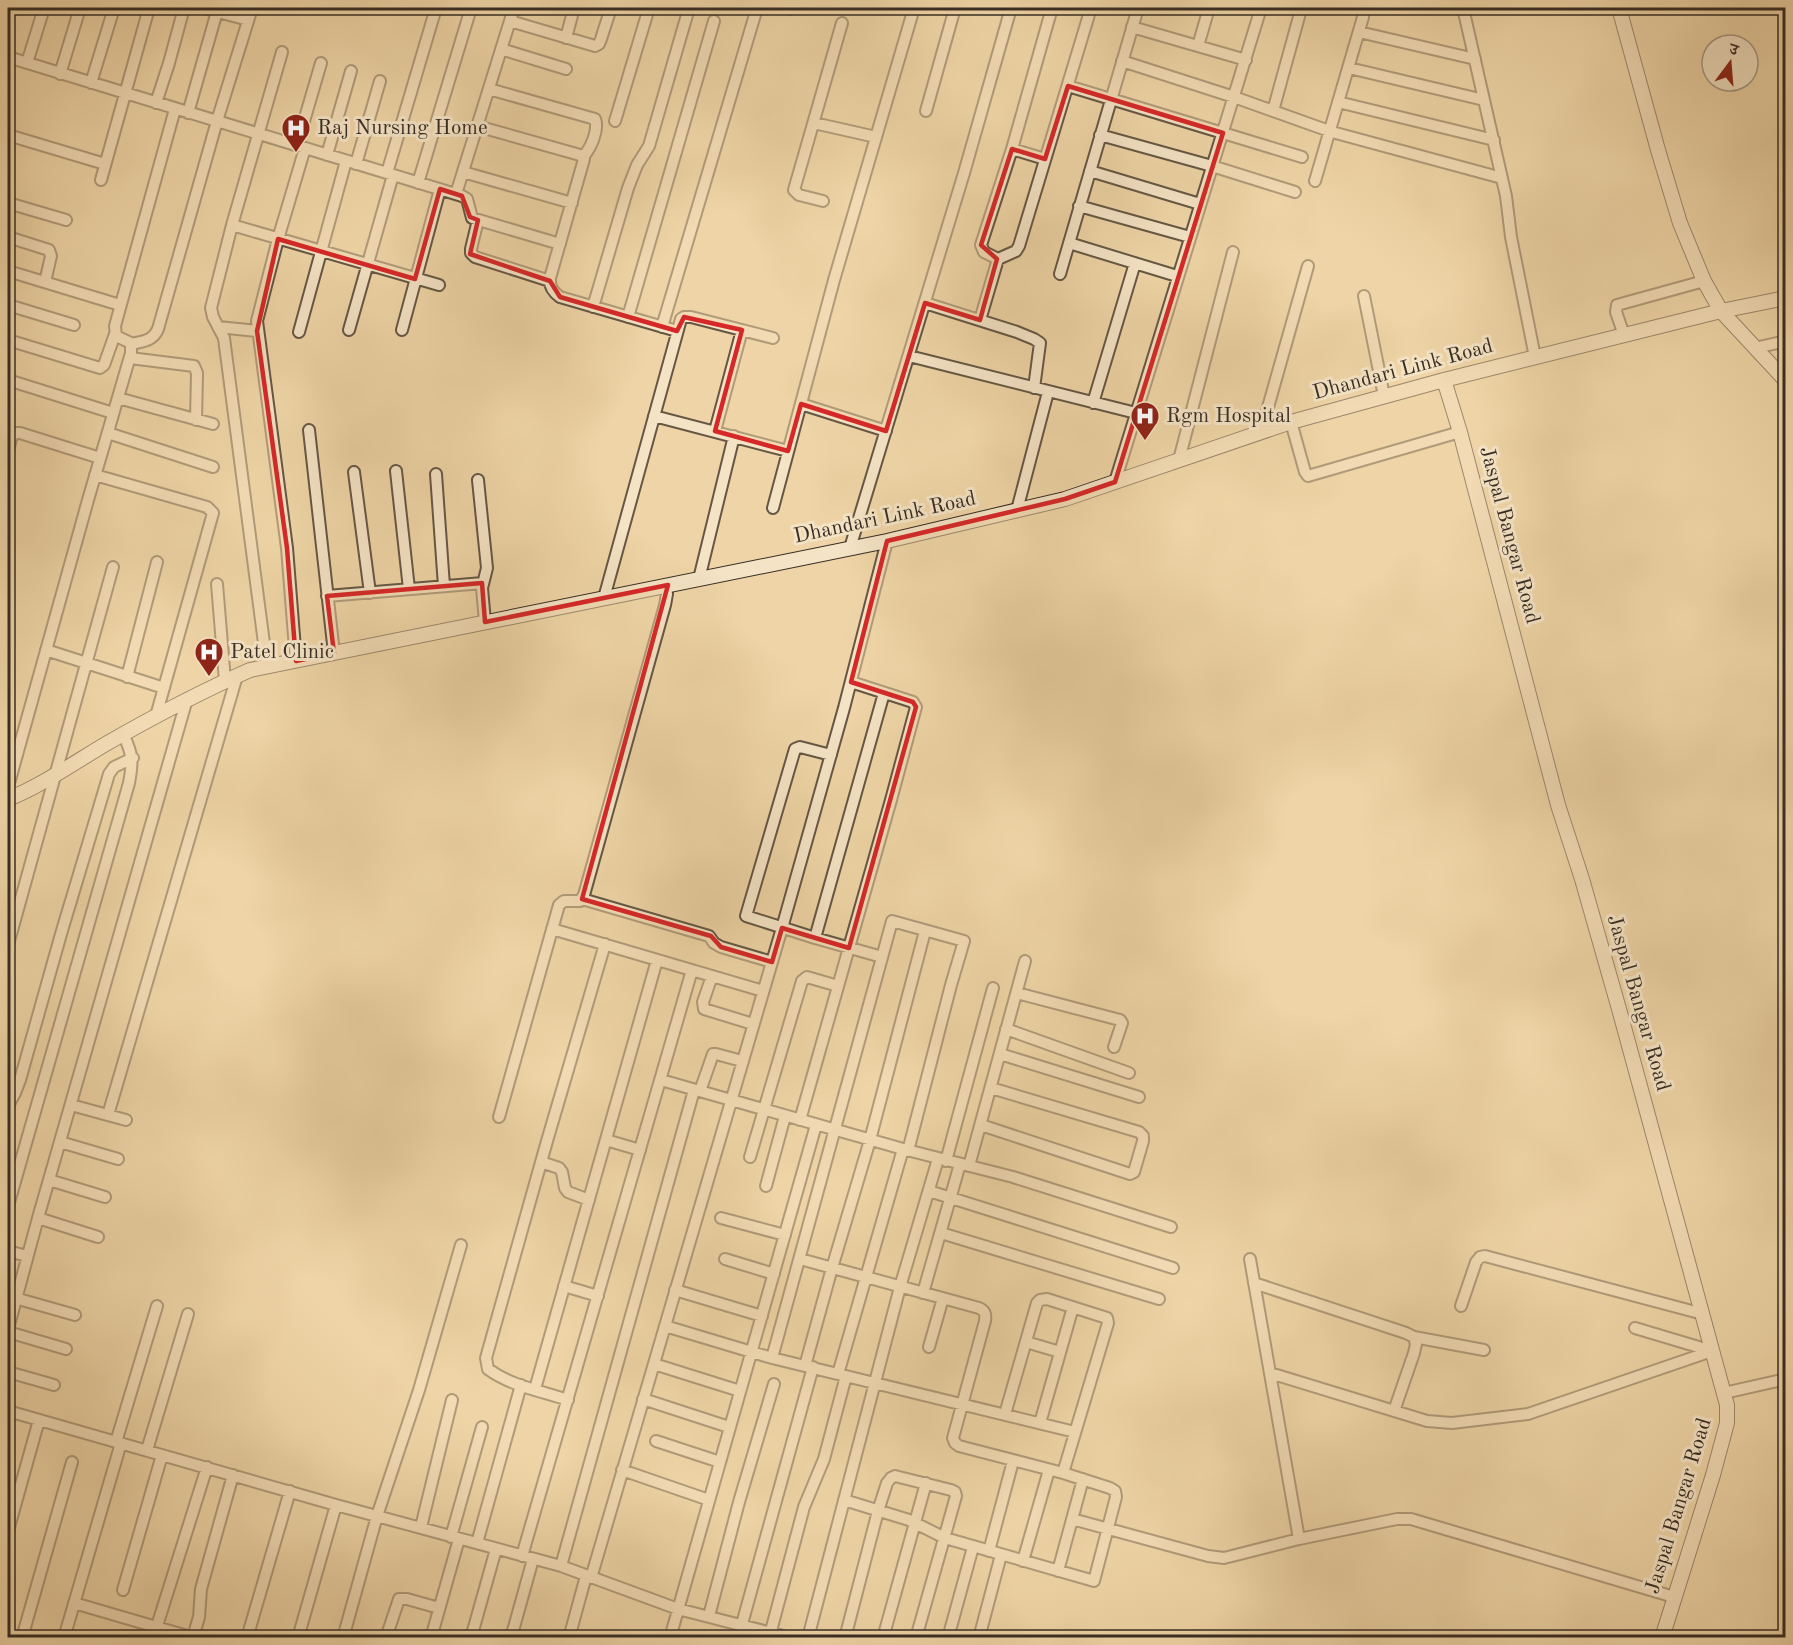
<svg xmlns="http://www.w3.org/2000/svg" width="1793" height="1645" viewBox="0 0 1793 1645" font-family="'Old Standard TT','Noto Serif Devanagari',serif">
<rect width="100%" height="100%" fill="#eed4a6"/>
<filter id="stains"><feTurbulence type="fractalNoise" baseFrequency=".00333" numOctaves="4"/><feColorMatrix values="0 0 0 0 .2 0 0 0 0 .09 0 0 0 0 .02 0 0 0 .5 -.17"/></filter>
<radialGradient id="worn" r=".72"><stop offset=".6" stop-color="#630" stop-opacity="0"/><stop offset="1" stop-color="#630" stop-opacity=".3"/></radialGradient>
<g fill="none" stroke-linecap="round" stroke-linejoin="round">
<g stroke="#655744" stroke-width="14">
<path id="street" d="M 204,8 L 248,20
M 1463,8 L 1506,196 L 1511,237 L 1535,357
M 790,9 L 791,8
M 8,11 L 8,8
M 510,21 L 595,46 L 599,44 L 601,39 L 611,8
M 1132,27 L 1246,60
M 1359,32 L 1475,59
M 566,38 L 574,8
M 1198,46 L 1209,8
M 501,49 L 566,69
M 8,57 L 462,196 L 467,199 L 472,218 L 560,244
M 1122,61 L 1234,97 L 1332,132 L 1502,178
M 27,63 L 44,8
M 1349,68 L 1484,100
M 60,74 L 80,8
M 91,83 L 114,8
M 1068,86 L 1302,157
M 489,89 L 595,119 C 599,130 591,148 583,157
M 1338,102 L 1494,140
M 156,103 L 169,63 L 184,8
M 926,111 L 955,8
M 1273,111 L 1300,13
M 188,113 L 218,8
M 615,121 L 649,8
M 814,123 L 876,137
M 477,126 L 580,155 L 584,159 L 550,278 C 549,287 553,292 560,297 L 677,331
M 8,135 L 105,164
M 1100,135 L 1212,166 L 1295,192
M 297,145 L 321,63
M 1012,149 L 1045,159
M 327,155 L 351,71
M 356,164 L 380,81
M 1090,171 L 1200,204
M 463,172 L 572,203
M 387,173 L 436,8
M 101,180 L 149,8
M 1315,181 L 1363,17
M 418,183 L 471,8
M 456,194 L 514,8
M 823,201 L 799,195 L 794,190 L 842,23
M 8,203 L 66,220
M 1079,206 L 1190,237
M 478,220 L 471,249 L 471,253 L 475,257 L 550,281
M 232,225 L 439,285
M 8,237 L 49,250 L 51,256 L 45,282
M 1069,243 L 1177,276
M 998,259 L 984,252 L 981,245 L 1012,149 L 1052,8
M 8,271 L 120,305
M 1060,274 L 1138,8
M 1364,296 L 1384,396
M 925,303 L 1017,332 L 1034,339 L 1040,343 L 1034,388
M 8,305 L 74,325
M 593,307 L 628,188 L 637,165 L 649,146 L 689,8
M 628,317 L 714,21
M 980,320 L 998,259 L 1016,251 L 1019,246 L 1091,8
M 218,327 L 257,331
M 662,327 L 757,8
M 349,330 L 393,175
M 402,330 L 440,189
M 299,332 L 346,161
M 1624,335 L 1616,312 L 1617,305 L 1704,281
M 8,340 L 100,368 L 104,365 L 115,334
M 132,344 C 143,341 153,341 158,329 L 217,121 L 252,8
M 1755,348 L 1786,341
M 909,356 L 1136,413
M 130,358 L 194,366 L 197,373 L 196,420
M 8,380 L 113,413
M 118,398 L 213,424
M 1093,403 L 1135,263
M 801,404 L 886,431
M 654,416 L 788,451
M 1291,422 L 1305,472 L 1308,476 L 1460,432
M 309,430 L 334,653
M 715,431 L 742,330
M 1261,432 L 1308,266
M 108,433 L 213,467
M 8,450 L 12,436 L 15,433 L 20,433 L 100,458
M 1179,460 L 1233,252
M 396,471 L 409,589
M 354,472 L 370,593
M 436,474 L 444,586
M 95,475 L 207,507 L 213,513 L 156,716
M 478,480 L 487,568 L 482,588 L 485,622
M 1115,482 L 1261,8
M 773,508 L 834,280 L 914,8
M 1017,510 L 1048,392
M 850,548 L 964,173 L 1011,8
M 699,579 L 734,436
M 217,584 L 225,681
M 327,596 L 483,583
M 604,598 L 681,319 L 684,317 L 691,317 L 773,338
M 46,650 L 164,688
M 296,661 L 287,548 L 257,321 L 278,239 L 305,148
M 267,666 L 224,338 L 213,317 L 211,308 L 232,225 L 282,52
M 127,677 L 157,562
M 831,755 L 800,747 L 795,749 L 746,916 L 815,938 L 882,957
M 8,787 L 88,500 L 131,353 L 131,343 L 116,336 L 115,326 L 175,109
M 582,899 L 709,936 L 714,943 L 721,947 L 772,962
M 552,929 L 763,991
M 815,938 L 884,693
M 8,945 L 113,567
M 712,976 L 703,1002 L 704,1009 L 753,1024
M 1017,993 L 1120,1020 L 1122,1023 L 1114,1047
M 1006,1029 L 1129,1073
M 1000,1054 L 1139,1097
M 661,1080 L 903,1149 L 1013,1177 L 1171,1227
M 700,1091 L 713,1054 L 716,1054 L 742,1061
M 71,1105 L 126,1120
M 8,1106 L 15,1093 L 20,1080 L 61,934 L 109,774 L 114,767 L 133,758
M 108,1115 L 237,676
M 499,1117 L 559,905 L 564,901 L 580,901 L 584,895 L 665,605 L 667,594 L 666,586
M 800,1120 L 891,800 L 916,707 L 913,702 L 851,682
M 981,1125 L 1130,1174 L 1134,1172 L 1143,1141 L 1143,1136 L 1139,1132 L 991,1088
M 606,1140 L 640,1150
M 60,1142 L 118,1159
M 750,1157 L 802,981 L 807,977 L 838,986
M 946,1161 L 993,988
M 541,1162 L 559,1168 L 562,1172 L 565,1188 L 568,1192 L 589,1200
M 969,1166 L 1025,961
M 49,1180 L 105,1197
M 766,1186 L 785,1116
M 929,1191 L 1173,1268
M 8,1206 L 129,783 C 133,762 133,754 123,734
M 38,1218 L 98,1237
M 721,1218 L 785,1235
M 941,1233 L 1159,1299
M 8,1251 L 27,1256
M 725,1259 L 774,1274
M 800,1259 L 979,1308 C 985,1311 986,1314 985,1321 L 953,1438 L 955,1443 L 959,1446 L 1063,1473 L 1110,1488 L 1115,1491 L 1116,1497 L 1094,1581 L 945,1538 L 909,1520 L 844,1500
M 1250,1259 L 1299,1539
M 1254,1283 L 1406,1333 L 1414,1337 L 1416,1344 L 1414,1353 L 1394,1411
M 564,1286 L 598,1296
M 675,1290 L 762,1316
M 923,1293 L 960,1164
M 8,1296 L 75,1315
M 1461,1306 L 1476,1262 L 1480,1257 L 1485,1256 L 1703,1314
M 665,1326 L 772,1358 L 1075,1432
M 1635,1328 L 1712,1351
M 8,1329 L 38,1218 L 187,699
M 8,1332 L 66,1349
M 1414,1337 L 1484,1350
M 1026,1342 L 1060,1352
M 929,1347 L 943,1298
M 772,1358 L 892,921 L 964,941 L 951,985 L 908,1151
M 654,1364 L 740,1391
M 805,1366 L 832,1268 L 870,1140 L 925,931
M 8,1372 L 54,1385
M 1270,1373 L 1427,1421 L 1452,1423 L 1528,1414 L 1712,1351
M 838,1374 L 903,1149
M 535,1389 L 657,960
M 1724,1393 L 1786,1379
M 643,1399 L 729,1427
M 568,1400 C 541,1391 511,1386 488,1369 L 486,1358 L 547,1141 L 605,944
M 8,1411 L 336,1505 L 561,1566 L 678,1609 L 791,1638
M 1005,1414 L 1037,1303 L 1040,1300 L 1047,1299 L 1107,1318 L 1108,1323 L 1063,1473
M 1040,1423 L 1073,1307
M 656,1441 L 720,1462
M 116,1442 L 157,1306
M 147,1450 L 188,1314
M 622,1470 L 709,1500
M 1072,1519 L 1208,1556 L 1224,1558 L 1299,1539 L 1397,1519 L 1411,1519 L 1674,1597
M 421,1527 L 452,1400
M 8,1531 L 39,1420
M 451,1537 L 482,1427
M 477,1543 L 521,1385
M 989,1551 L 1013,1461
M 522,1556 L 692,970
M 1023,1561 L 1049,1470
M 561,1566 L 694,1090
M 1058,1571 L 1083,1479
M 591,1578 L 782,928 L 844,708 L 887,541
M 123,1590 L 162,1455
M 74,1603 L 194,1638
M 709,1616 L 739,1502 L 774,1384
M 742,1624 L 813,1367
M 157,1626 L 207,1467
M 771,1631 L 804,1507 L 824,1459 L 846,1376
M 193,1637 L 199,1617 L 201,1589 L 233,1475
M 22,1638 L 72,1462
M 64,1638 L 121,1443
M 247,1638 L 290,1491
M 298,1638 L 336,1505
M 343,1638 L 377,1516 L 419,1390 L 461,1245
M 386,1638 L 399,1599 L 407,1599 L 439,1608
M 431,1638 L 459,1539
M 471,1638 L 496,1549
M 511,1638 L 533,1559
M 569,1638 L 586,1576
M 670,1638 L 816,1125
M 808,1638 L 900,1287 L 938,1159
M 845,1638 L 878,1511 L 887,1483 L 891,1478 L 895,1476 L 951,1490 L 955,1492 L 956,1496 L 916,1638
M 883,1638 L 926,1483
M 948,1638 L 973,1547
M 979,1638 L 1001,1555"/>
</g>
<g stroke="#372d24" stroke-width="16">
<path id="secondary" d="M 1619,8 L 1658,150 L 1680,223 L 1704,281 L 1721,311 L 1786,381
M 1444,380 L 1460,432 L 1558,805 L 1582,879 L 1619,1009 L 1727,1405 L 1727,1423 L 1713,1475 L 1662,1638
M 8,799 C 39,787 74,763 104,745 C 151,718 200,692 250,670 L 887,541 L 1065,499 L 1291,422 L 1444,380 L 1721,311 L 1786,298"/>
</g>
<use href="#street" stroke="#f4e3c5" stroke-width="10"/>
<use href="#secondary" stroke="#f4e3c5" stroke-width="14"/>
</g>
<path d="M0 0H1793V1645H0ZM 1068,86 L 1223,133 L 1115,482 L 1065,499 L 887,541 L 851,682 L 913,702 L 916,707 L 849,948 L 782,928 L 772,962 L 721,947 L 711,936 L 582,899 L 668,585 L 485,622 L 482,583 L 327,596 L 334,653 L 296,661 L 287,548 L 257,331 L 278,239 L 415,279 L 440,189 L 462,196 L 470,217 L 478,220 L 470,254 L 550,281 L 560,297 L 677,331 L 684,317 L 742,330 L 715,431 L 788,451 L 801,404 L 886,431 L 925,303 L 980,320 L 997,259 L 981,245 L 1012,149 L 1045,159 Z" fill="#eed4a6" fill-opacity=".55" fill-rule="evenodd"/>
<path fill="none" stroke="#d62828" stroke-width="4.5" stroke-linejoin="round" d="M 1068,86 L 1223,133 L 1115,482 L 1065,499 L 887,541 L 851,682 L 913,702 L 916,707 L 849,948 L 782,928 L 772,962 L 721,947 L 711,936 L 582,899 L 668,585 L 485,622 L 482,583 L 327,596 L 334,653 L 296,661 L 287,548 L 257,331 L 278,239 L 415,279 L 440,189 L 462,196 L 470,217 L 478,220 L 470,254 L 550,281 L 560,297 L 677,331 L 684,317 L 742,330 L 715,431 L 788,451 L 801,404 L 886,431 L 925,303 L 980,320 L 997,259 L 981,245 L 1012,149 L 1045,159 Z"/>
<defs>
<g id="hospital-pin" transform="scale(1.5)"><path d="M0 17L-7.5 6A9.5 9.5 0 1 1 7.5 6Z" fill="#8f2418" stroke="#f4e3c5"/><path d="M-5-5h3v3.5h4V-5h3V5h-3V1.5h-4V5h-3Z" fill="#fff"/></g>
</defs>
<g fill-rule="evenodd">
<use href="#hospital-pin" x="296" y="128"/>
<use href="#hospital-pin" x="1145" y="416"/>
<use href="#hospital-pin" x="209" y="652"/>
</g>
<g text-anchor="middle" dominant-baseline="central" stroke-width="6" stroke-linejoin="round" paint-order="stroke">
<g font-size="21" fill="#372d24" stroke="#f4e3c5" text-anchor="start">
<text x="317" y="128">Raj Nursing Home</text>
<text x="1166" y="416">Rgm Hospital</text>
<text x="230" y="652">Patel Clinic</text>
</g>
<g font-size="21" fill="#372d24" stroke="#f4e3c5">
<text transform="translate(1403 370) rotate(-15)">Dhandari Link Road</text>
<text transform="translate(885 518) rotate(-12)">Dhandari Link Road</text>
<text transform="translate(1509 535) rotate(75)">Jaspal Bangar Road</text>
<text transform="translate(1638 1003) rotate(74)">Jaspal Bangar Road</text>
<text transform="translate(1679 1506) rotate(-73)">Jaspal Bangar Road</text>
</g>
</g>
<rect width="1793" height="1645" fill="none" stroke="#eed4a6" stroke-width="30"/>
<rect x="9" y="9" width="1775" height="1627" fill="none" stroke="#372d24" stroke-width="3"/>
<rect x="15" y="15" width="1763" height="1615" fill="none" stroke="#372d24" stroke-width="1.5"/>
<g transform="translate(1730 63) rotate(16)"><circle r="28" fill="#f4e3c5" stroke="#a89a85" stroke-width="1.5"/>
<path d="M0-4.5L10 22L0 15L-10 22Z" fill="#8f2418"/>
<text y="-9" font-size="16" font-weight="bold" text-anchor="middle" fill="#372d24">उ</text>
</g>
<rect width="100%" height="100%" filter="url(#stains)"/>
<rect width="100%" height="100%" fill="url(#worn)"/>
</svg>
